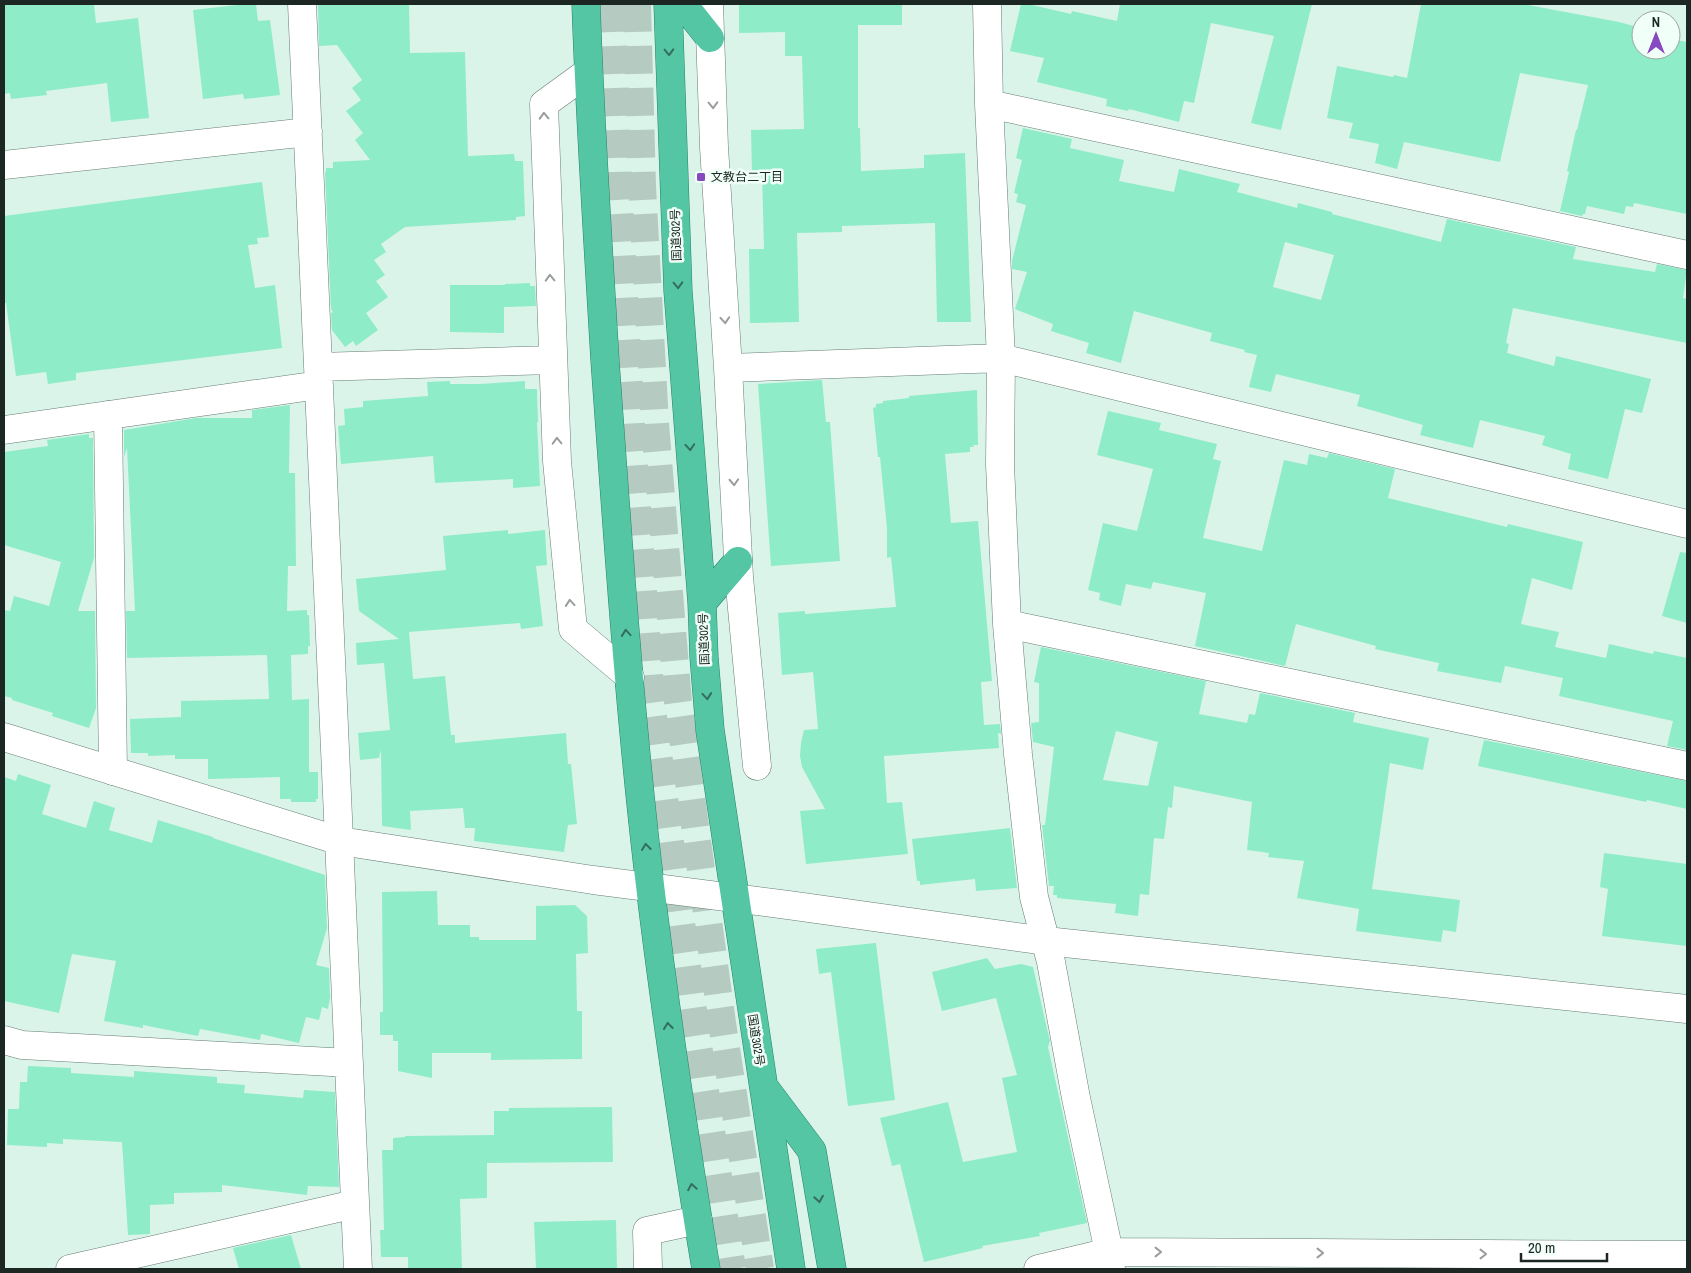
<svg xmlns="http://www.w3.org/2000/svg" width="1691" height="1273" viewBox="0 0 1691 1273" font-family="'Archivo Narrow','Noto Sans JP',sans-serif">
<rect width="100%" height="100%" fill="#dbf4e9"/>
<path fill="#8eecc9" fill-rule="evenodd" d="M 4,4 L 94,4 L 96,23 L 138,18 L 149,118 L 111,122 L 107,83 L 46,91 L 47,95 L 11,99 L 10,93 L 4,94 Z
M 246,4 L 256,4 L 258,21 L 270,20 L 280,95 L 244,99 L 243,94 L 203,99 L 193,10 Z
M 318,4 L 409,4 L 410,53 L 465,52 L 468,156 L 514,154 L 515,161 L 523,161 L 525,216 L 516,217 L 516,220 L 405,227 L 381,244 L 386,252 L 374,260 L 385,275 L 376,281 L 388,297 L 366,313 L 378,330 L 356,346 L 353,341 L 345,347 L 332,330 L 331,313 L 333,312 L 331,309 L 325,172 L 326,172 L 326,168 L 333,168 L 333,162 L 370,160 L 355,140 L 363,133 L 346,111 L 361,100 L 352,88 L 362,80 L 337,45 L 319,46 Z
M 739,4 L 902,4 L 902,25 L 858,25 L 858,128 L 860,128 L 861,171 L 924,168 L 924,155 L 965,153 L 971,322 L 937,322 L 935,223 L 842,226 L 842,232 L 797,233 L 799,322 L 750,323 L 749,249 L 764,249 L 762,174 L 752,174 L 751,130 L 804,129 L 802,56 L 785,56 L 785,32 L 739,33 Z
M 1021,4 L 1028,4 L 1071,14 L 1072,11 L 1117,21 L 1120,4 L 1168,5 L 1168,4 L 1312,4 L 1281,130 L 1251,123 L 1274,36 L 1211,23 L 1194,103 L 1184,101 L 1179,122 L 1129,109 L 1128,111 L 1106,106 L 1107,99 L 1037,82 L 1044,58 L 1010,51 Z
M 1421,4 L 1522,4 L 1619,22 L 1641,28 L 1641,50 L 1671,50 L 1671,39 L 1687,42 L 1687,214 L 1634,203 L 1633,207 L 1626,206 L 1624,214 L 1587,206 L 1585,214 L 1583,214 L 1582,216 L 1560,211 L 1569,172 L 1567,171 L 1576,130 L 1577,130 L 1588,85 L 1520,73 L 1500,162 L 1404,142 L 1397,169 L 1375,163 L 1379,144 L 1349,138 L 1353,123 L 1327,118 L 1337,66 L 1393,77 L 1394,75 L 1407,78 Z
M 1023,128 L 1072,139 L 1070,148 L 1124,160 L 1119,181 L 1174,192 L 1179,169 L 1240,184 L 1237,192 L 1297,208 L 1298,203 L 1332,212 L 1332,214 L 1441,242 L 1447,219 L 1576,247 L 1573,259 L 1655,272 L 1657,264 L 1687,270 L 1683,298 L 1687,299 L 1687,343 L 1513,308 L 1506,343 L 1509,344 L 1507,353 L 1554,366 L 1556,356 L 1651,379 L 1642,413 L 1625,409 L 1608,479 L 1568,469 L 1571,454 L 1542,445 L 1545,436 L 1480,420 L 1473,448 L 1420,435 L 1423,425 L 1357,406 L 1360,395 L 1276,374 L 1271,392 L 1249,387 L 1257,355 L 1244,352 L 1245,350 L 1210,341 L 1212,333 L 1134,311 L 1121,363 L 1086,353 L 1089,343 L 1051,331 L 1053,324 L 1015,309 L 1027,272 L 1012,269 L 1012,261 L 1026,205 L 1016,202 L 1018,194 L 1014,193 L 1022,160 L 1016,158 ZM 1285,242 L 1334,255 L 1321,300 L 1273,287 Z
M 262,182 L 269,237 L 257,238 L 258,244 L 248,245 L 255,288 L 275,285 L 282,348 L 76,373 L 76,380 L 48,384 L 46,372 L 16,376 L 6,303 L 4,303 L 4,216 Z
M 530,283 L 530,286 L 535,286 L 536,306 L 504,307 L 504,333 L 450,332 L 450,285 L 505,285 L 505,284 Z
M 822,380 L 826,422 L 830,422 L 840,561 L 771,566 L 758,384 Z
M 450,381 L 450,384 L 480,384 L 525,381 L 525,389 L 537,389 L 538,422 L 537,422 L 540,486 L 513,488 L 513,479 L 435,483 L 433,456 L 341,464 L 338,426 L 345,425 L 344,409 L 363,407 L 363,401 L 428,396 L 427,382 Z
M 977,390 L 978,445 L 973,445 L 974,447 L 970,447 L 970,452 L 945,454 L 951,523 L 978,521 L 992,681 L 981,682 L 984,725 L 1000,724 L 1001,734 L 998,733 L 999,748 L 884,756 L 887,803 L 902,802 L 908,854 L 806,864 L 800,811 L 825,809 L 802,767 L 800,756 L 801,743 L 804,730 L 818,729 L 813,672 L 782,675 L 778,613 L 805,611 L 805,614 L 896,607 L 891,557 L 887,558 L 887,528 L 880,457 L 878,457 L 873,408 L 876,407 L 876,404 L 883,403 L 883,401 L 909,398 L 909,396 Z
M 290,405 L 289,473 L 295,473 L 296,566 L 288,566 L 287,611 L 307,610 L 307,615 L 309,615 L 310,646 L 308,646 L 308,654 L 291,655 L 292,700 L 309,699 L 309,772 L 318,772 L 318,799 L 316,799 L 316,802 L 291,802 L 291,799 L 280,799 L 280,777 L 208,779 L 208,759 L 175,759 L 175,755 L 148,756 L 148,753 L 131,753 L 130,719 L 181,717 L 181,701 L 269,699 L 267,655 L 127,658 L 126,611 L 135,611 L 127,448 L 124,457 L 124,430 L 196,418 L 252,418 L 252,410 Z
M 1108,411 L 1161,423 L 1159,430 L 1217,444 L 1213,459 L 1221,461 L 1203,538 L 1262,551 L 1284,460 L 1307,465 L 1309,454 L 1327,458 L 1329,453 L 1395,469 L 1388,498 L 1507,527 L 1508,524 L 1583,542 L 1572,590 L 1532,578 L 1521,624 L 1559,632 L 1555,647 L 1606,658 L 1609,644 L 1653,654 L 1654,651 L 1687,658 L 1687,750 L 1667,746 L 1673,721 L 1559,696 L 1563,678 L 1505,666 L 1501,683 L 1437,671 L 1439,663 L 1375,649 L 1376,646 L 1296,624 L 1285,666 L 1195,646 L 1206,593 L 1153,582 L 1151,589 L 1126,584 L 1121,606 L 1099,600 L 1100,593 L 1088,590 L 1103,523 L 1137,531 L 1153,469 L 1097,455 Z
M 89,434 L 89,438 L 93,438 L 94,558 L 78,611 L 95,611 L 96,708 L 89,728 L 52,716 L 53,713 L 12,700 L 12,698 L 4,696 L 4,610 L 10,611 L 14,596 L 49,606 L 61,562 L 4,545 L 4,452 L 48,446 L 47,440 Z
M 508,530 L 508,534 L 545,530 L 547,565 L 536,566 L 543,626 L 521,629 L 520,623 L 409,632 L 413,679 L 445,676 L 451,735 L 455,735 L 455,743 L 566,733 L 568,764 L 571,764 L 577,824 L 568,825 L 564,852 L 474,841 L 475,828 L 465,828 L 463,808 L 410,811 L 411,830 L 382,826 L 381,750 L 379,758 L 360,760 L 358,733 L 390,730 L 384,663 L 357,665 L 356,643 L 399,639 L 359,611 L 356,579 L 446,570 L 443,536 Z
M 1680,552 L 1687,553 L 1687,623 L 1662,616 Z
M 1041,647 L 1206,681 L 1199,714 L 1247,723 L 1249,714 L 1255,715 L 1260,693 L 1355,713 L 1353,722 L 1429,738 L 1423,770 L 1390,763 L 1372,889 L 1460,900 L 1456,932 L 1443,930 L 1441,942 L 1356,931 L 1359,909 L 1297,898 L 1304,861 L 1268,857 L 1269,853 L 1247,850 L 1252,802 L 1174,786 L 1172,808 L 1168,807 L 1164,839 L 1154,838 L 1149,895 L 1140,894 L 1138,916 L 1115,913 L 1116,904 L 1057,898 L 1057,895 L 1053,895 L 1054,886 L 1049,886 L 1042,825 L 1045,825 L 1054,747 L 1033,742 L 1031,723 L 1039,722 L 1039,683 L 1034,682 ZM 1116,731 L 1158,742 L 1148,786 L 1103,780 Z
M 1484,740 L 1687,781 L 1687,809 L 1647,800 L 1646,802 L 1478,766 Z
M 18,774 L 51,785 L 42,814 L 86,828 L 94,801 L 115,808 L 109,830 L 152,843 L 158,820 L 213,837 L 213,838 L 325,875 L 327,928 L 316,965 L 329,968 L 330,998 L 328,1009 L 322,1007 L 319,1020 L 306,1017 L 299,1043 L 261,1034 L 260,1040 L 200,1029 L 198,1036 L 143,1025 L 143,1028 L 104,1021 L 116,961 L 72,954 L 59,1013 L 4,1001 L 4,777 L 16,781 Z
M 1010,828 L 1017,888 L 976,891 L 975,879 L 920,885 L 920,881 L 917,881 L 912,839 Z
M 1604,853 L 1687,864 L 1687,946 L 1602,936 L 1608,889 L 1600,887 Z
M 437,891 L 438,925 L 470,925 L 470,937 L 479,937 L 479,940 L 536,940 L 536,906 L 575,905 L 587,916 L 588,953 L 576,954 L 577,1011 L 582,1011 L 582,1059 L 491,1060 L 491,1053 L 432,1053 L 432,1078 L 398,1071 L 398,1041 L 393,1041 L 393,1035 L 380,1035 L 380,1012 L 383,1012 L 382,892 Z
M 876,943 L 895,1100 L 848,1106 L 831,972 L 819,974 L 816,949 Z
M 987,958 L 995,969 L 1021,964 L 1033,967 L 1048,1033 L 1050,1041 L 1048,1047 L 1087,1223 L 1039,1233 L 1040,1236 L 982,1246 L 983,1248 L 924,1262 L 900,1164 L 892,1166 L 880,1118 L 948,1102 L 963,1162 L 1017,1152 L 1002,1078 L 1017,1075 L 996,998 L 942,1011 L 932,972 Z
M 28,1066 L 71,1068 L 71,1073 L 134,1077 L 134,1071 L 217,1077 L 217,1083 L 245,1085 L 244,1093 L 303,1098 L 304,1090 L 335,1092 L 339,1187 L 308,1186 L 307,1195 L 222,1185 L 222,1192 L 174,1193 L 174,1204 L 150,1205 L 150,1234 L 128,1235 L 122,1142 L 63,1139 L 63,1144 L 47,1143 L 47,1147 L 7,1145 L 8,1109 L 19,1109 L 20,1082 L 27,1082 Z
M 612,1107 L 613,1162 L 487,1163 L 487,1198 L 460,1199 L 462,1269 L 408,1269 L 408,1257 L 381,1257 L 380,1230 L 384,1230 L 382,1150 L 393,1150 L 393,1138 L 405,1137 L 405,1136 L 494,1135 L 494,1111 L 509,1111 L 509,1108 Z
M 616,1220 L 617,1269 L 536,1269 L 534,1222 Z
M 291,1235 L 301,1269 L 239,1269 L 233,1248 Z"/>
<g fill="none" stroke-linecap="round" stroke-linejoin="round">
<path stroke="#b5cbc1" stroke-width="28" stroke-dasharray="28 14" stroke-linecap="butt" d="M 612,4 L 618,188 L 631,425 L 651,702 L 695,1025 L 732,1269
M 637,4 L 642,186 L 655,424 L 678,702 L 722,1023 L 760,1269"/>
<g stroke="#667d74" stroke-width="29">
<path id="minor" d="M 302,4 L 358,1269
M 709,4 L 714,147 L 728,368 L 739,577 L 757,766
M 987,4 L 989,104 L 1001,358 L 1000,464 L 1007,624 L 1018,754 L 1034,897 L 1051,962 L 1076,1098 L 1109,1252 L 1111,1269
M 588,72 L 544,104 L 557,461 L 573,629 L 630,677
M 989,104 L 1687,255
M 4,165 L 308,132
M 318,367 L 553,360
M 728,368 L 1001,358 L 1687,524
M 108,415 L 113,771
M 4,430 L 319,385
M 1007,624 L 1687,766
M 4,1040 L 22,1045 L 349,1063
M 70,1269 L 355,1204
M 1038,1269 L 1109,1252 L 1687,1255"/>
</g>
<g stroke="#667d74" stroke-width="29">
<path id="tertiary" d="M 4,737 L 340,841 L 593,880 L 788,905 L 1046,941 L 1687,1009
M 648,1269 L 647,1231 L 698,1220"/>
</g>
<g stroke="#258468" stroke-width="29">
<path id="trunk" d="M 586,4 C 590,123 598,242 605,361 C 616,512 626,663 642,814 C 658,966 681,1118 706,1269
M 668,4 L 678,291 L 702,603 L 704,657 L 710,730 L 791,1269
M 683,4 L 710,38
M 702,603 L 738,561
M 764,1087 L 812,1151 L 832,1269"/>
</g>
<use href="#minor" stroke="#fff" stroke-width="28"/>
<use href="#tertiary" stroke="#fff" stroke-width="28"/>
<use href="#trunk" stroke="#54c6a4" stroke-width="28"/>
</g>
<defs><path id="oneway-chevron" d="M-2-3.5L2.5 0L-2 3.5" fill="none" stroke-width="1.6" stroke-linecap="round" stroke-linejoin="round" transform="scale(1.25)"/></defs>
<g stroke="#356e5c">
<use href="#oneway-chevron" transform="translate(669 52) rotate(88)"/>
<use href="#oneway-chevron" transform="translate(678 285) rotate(88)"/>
<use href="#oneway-chevron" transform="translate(690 447) rotate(86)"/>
<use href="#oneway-chevron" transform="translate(626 633) rotate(-95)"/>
<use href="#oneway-chevron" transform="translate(707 696) rotate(85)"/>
<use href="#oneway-chevron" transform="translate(646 847) rotate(-97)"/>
<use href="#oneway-chevron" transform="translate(668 1026) rotate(-97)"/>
<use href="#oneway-chevron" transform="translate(692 1187) rotate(-100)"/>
<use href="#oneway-chevron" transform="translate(819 1199) rotate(81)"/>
</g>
<g stroke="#999d9c">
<use href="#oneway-chevron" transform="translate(713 105) rotate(88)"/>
<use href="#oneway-chevron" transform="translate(544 116) rotate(-92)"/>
<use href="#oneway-chevron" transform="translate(550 278) rotate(-92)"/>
<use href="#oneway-chevron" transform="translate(725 320) rotate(86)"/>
<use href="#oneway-chevron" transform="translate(557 441) rotate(-92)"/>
<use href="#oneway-chevron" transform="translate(734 482) rotate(87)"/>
<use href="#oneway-chevron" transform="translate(570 603) rotate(-95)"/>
<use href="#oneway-chevron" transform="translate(1158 1252)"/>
<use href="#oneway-chevron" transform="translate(1320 1253)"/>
<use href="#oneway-chevron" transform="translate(1483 1254)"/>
</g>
<rect fill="#8749bf" stroke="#f0fff8" stroke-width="2" x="696" y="172" width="10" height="10" rx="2.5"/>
<g text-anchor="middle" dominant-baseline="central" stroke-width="5" stroke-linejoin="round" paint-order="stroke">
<g font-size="12" fill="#1c2622" stroke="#f0fff8" text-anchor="start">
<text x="711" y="177">文教台二丁目</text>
</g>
<g font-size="12" fill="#1c2622" stroke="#f0fff8">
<text transform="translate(676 235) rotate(-92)">国道302号</text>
<text transform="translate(704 639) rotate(-92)">国道302号</text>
<text transform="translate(756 1040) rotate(81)">国道302号</text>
</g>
</g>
<rect width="1691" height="1273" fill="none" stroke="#1c2622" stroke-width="10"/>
<g transform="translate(1656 35)"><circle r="24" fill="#f0fff8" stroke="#9ba8a2"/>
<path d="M0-4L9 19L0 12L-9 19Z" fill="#8749bf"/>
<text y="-8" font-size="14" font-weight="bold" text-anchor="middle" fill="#1c2622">N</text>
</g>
<path d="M1521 1253v8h86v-8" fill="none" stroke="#1c2622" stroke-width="2.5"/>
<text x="1528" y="1253" font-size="15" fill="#1c2622" stroke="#f0fff8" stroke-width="4" paint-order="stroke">20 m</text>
</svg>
